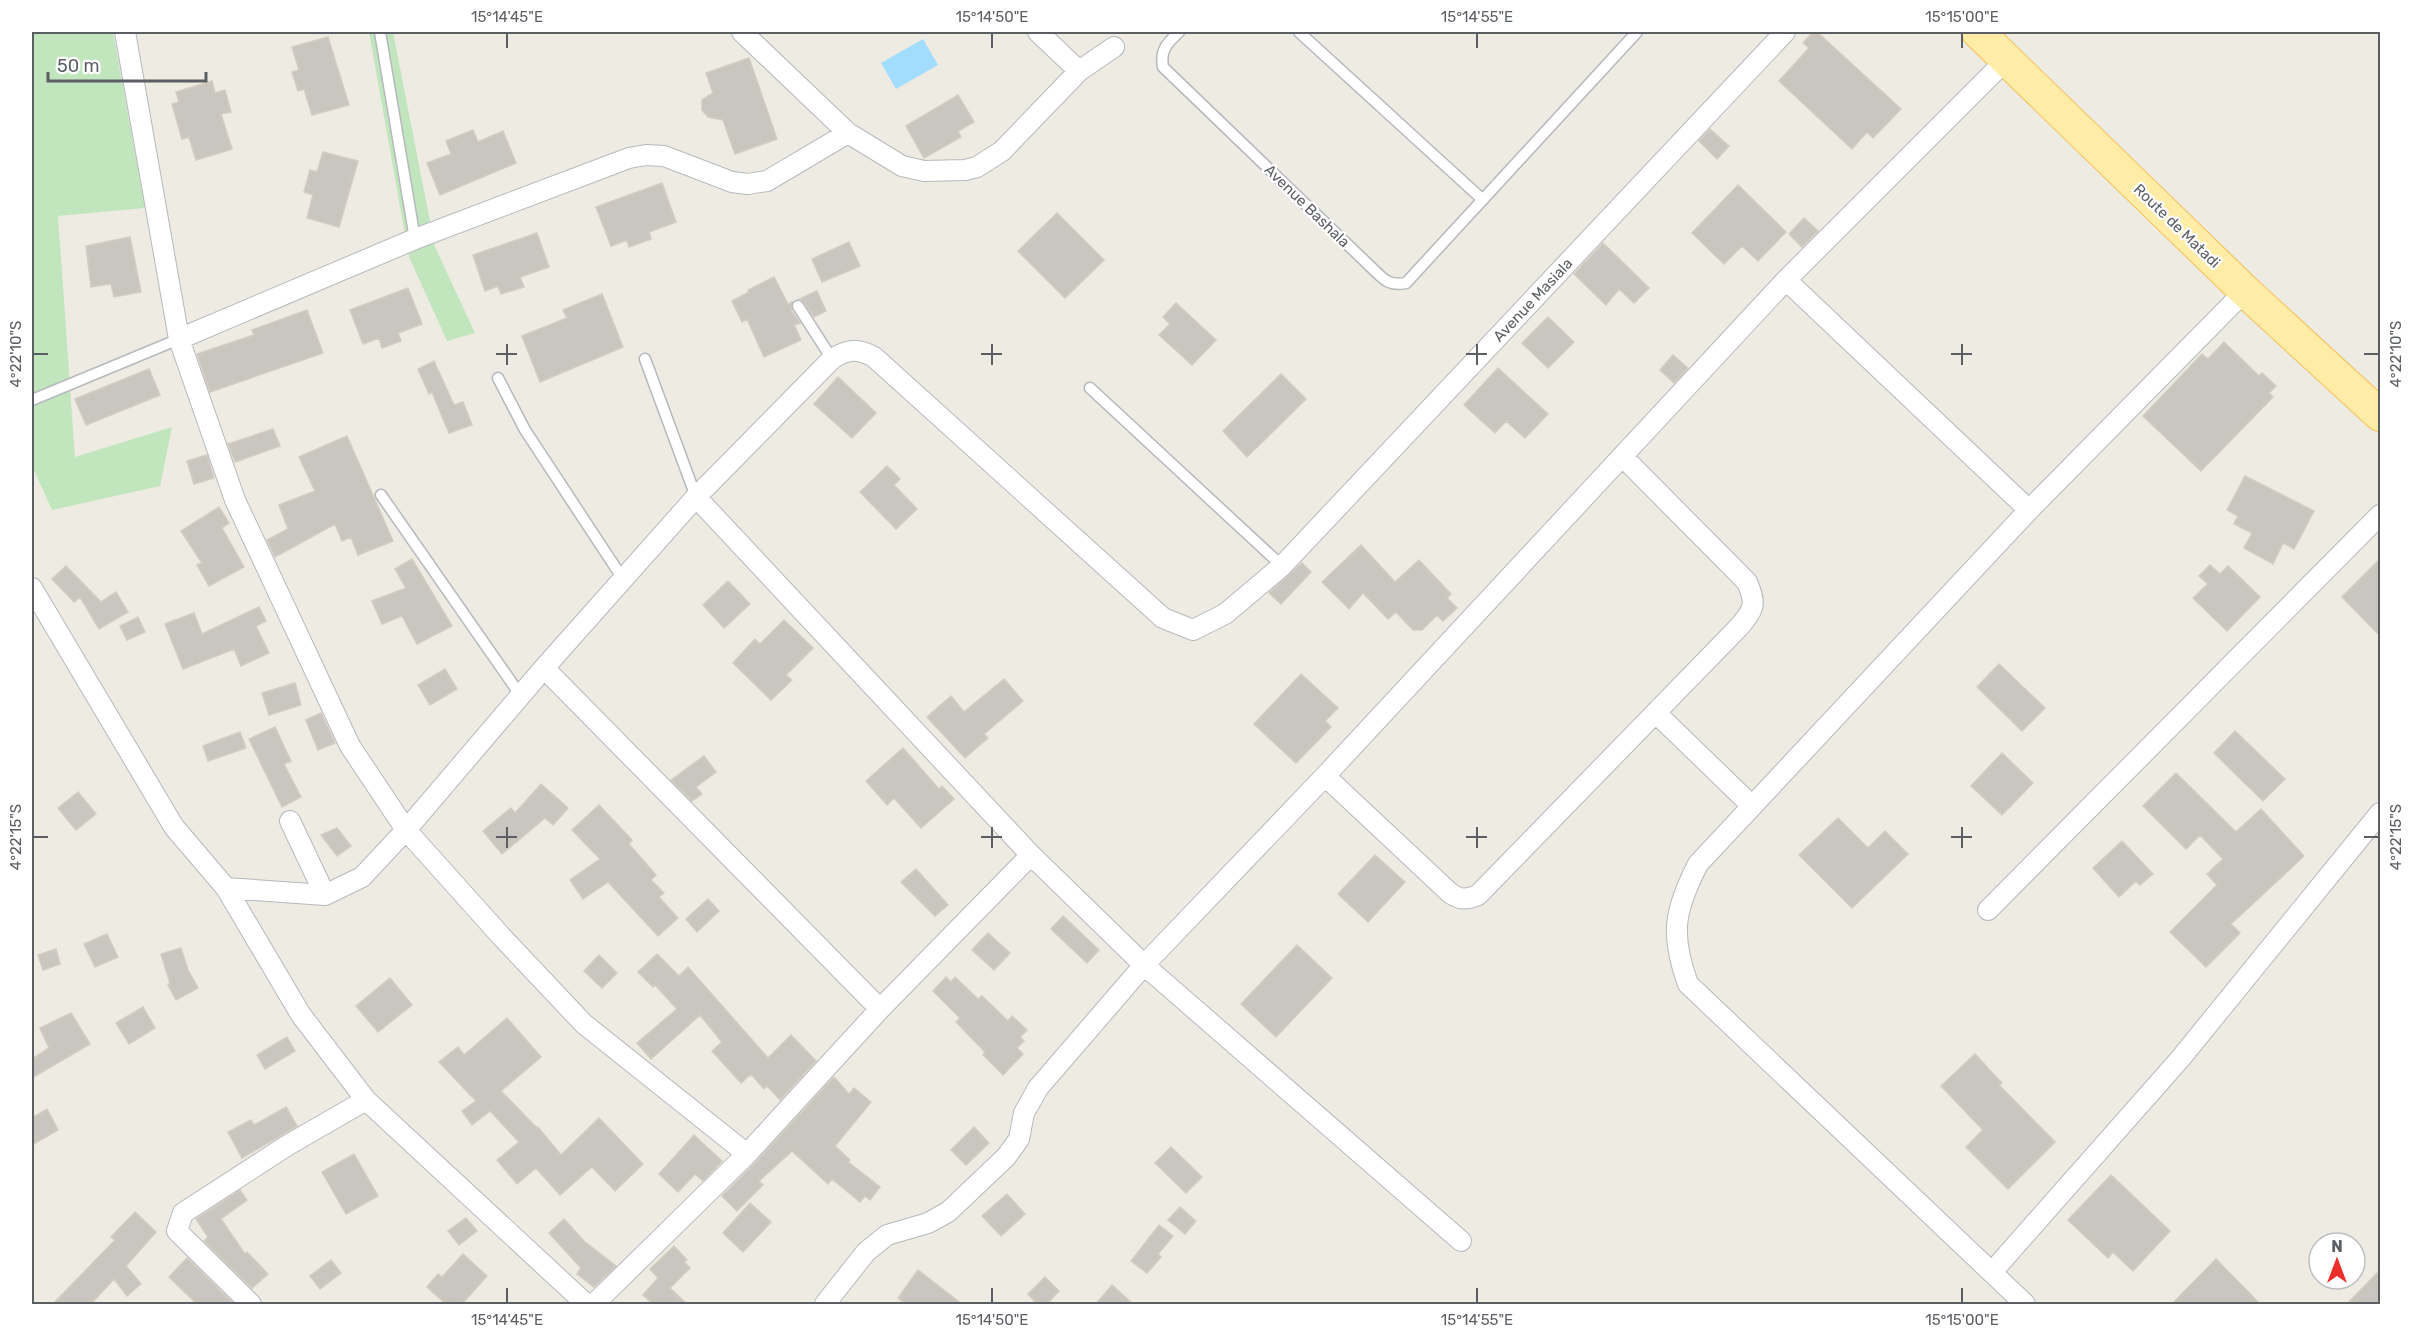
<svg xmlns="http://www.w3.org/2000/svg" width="2412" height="1336" viewBox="0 0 2412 1336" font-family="Rubik,sans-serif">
<rect width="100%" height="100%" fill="#eeebe3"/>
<path fill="#c1e6be" d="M 32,32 L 113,32 L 145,208 L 58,216 L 75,457 L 172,427 L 160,486 L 52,510 L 32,466 Z
M 369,32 L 393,32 L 435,247 L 475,333 L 447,341 L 409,257 Z"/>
<path fill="#a2dcff" d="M 923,39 L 938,65 L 896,89 L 881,63 Z"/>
<path fill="#c9c6c0" stroke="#d3ccc1" stroke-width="1.5" d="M 1813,32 L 1817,32 L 1901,109 L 1873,138 L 1867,132 L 1852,149 L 1779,81 L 1809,48 L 1803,43 Z
M 328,37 L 349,105 L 312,115 L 304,89 L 298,91 L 292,72 L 299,70 L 292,47 Z
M 749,58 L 777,139 L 735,154 L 723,120 L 708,117 L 702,110 L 702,100 L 713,93 L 706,73 Z
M 212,81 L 215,93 L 225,90 L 231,112 L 221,114 L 232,149 L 196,160 L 189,137 L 182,139 L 172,104 L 179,102 L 176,92 Z
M 958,95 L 974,122 L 958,131 L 961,137 L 924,158 L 906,126 Z
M 1710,129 L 1729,146 L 1717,159 L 1699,141 Z
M 473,130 L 478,142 L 503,131 L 516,163 L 440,195 L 427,163 L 451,154 L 446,141 Z
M 323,152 L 358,161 L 339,227 L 307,218 L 313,195 L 304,192 L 310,170 L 317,172 Z
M 662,183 L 676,222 L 649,232 L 651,239 L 629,247 L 627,240 L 611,246 L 596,207 Z
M 1738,185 L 1786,232 L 1758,261 L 1742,246 L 1724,264 L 1692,233 Z
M 1057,213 L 1104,260 L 1065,298 L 1018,251 Z
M 1804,218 L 1818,231 L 1802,247 L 1789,234 Z
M 537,233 L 549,267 L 520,277 L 524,287 L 501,294 L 498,286 L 485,291 L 473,255 Z
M 130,237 L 141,292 L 114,297 L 111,284 L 91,287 L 86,246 Z
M 849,242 L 860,266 L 822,282 L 812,259 Z
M 1603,243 L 1649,288 L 1634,303 L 1619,289 L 1606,305 L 1574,274 Z
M 774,277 L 788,304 L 792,302 L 791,310 L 800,323 L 794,325 L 801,340 L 764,357 L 747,319 L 742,322 L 732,301 L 749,292 L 748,290 Z
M 408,288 L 422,324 L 398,333 L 401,341 L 382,348 L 379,338 L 363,344 L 350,310 Z
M 817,291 L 826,311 L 814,317 L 804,302 L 799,299 Z
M 602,294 L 623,347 L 540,382 L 522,336 L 567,318 L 563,310 Z
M 1176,303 L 1216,340 L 1192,365 L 1159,335 L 1170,324 L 1163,317 Z
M 307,310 L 323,353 L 210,392 L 197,354 L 254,335 L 252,330 Z
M 1548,317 L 1574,342 L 1548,368 L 1522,343 Z
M 2224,342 L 2259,376 L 2262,373 L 2276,386 L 2269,393 L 2273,397 L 2201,471 L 2143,416 L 2202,354 L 2208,359 Z
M 1673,355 L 1688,368 L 1674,383 L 1660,370 Z
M 434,361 L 454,405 L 463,402 L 472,425 L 449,433 L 432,392 L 429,394 L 418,369 Z
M 1498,368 L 1548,414 L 1525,438 L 1506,421 L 1495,433 L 1464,405 Z
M 149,369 L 160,395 L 86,425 L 75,399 Z
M 1281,374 L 1306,399 L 1247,457 L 1223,431 Z
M 838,377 L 876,413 L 852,438 L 814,404 Z
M 273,429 L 280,446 L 235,462 L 228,444 Z
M 347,436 L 393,541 L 358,555 L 351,537 L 342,541 L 335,524 L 275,557 L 267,540 L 288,529 L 279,505 L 315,491 L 299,457 Z
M 207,455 L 214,478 L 194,484 L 187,461 Z
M 887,466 L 900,479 L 894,485 L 917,509 L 896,529 L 860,492 Z
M 2245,476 L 2314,511 L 2294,549 L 2283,543 L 2273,564 L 2244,548 L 2252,533 L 2234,524 L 2238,516 L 2227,510 Z
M 219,507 L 229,523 L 222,528 L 244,567 L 209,586 L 197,565 L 202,563 L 181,531 Z
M 1361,545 L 1395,582 L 1419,560 L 1451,594 L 1447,598 L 1457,608 L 1443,621 L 1437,615 L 1422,630 L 1413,630 L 1396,612 L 1388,619 L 1363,593 L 1349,609 L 1322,582 Z
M 412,559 L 452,626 L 417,644 L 402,616 L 382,624 L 372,601 L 406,588 L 395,569 Z
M 2380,559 L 2380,636 L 2342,597 Z
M 1302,563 L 1311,572 L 1281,604 L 1269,593 Z
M 2210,565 L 2220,574 L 2228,566 L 2260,597 L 2227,631 L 2193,598 L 2208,584 L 2199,576 Z
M 66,566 L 101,602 L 116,592 L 128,612 L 99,629 L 80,597 L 74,602 L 52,579 Z
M 728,581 L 750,604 L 724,628 L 703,605 Z
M 259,607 L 266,621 L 256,626 L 269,653 L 241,666 L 234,649 L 183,669 L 165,624 L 194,613 L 202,634 Z
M 138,617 L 145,632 L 127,640 L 120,626 Z
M 784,620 L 813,648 L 786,675 L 792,680 L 771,700 L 733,663 L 755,639 L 760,644 Z
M 1999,664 L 2045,708 L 2022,731 L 1977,687 Z
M 445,669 L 457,689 L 430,705 L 418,685 Z
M 1301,674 L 1338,708 L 1325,721 L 1331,727 L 1296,763 L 1254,724 Z
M 1004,679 L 1023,701 L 984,734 L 988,738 L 965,758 L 927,717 L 951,696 L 964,712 Z
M 295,683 L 301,705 L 269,715 L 262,693 Z
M 321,713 L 335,743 L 318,750 L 306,720 Z
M 275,727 L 291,761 L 284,764 L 301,797 L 282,807 L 249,739 Z
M 2235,731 L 2285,779 L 2263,801 L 2214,753 Z
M 240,732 L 246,748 L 208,761 L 203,746 Z
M 903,748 L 939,789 L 942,786 L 954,799 L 921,828 L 894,798 L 887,805 L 866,781 Z
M 2002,753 L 2033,783 L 2002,815 L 1971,786 Z
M 704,756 L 716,772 L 696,787 L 702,794 L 692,801 L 671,780 Z
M 2176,773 L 2236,832 L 2261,809 L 2304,856 L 2231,924 L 2240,933 L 2206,967 L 2170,932 L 2217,885 L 2207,874 L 2223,859 L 2200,835 L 2186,849 L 2143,806 Z
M 541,784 L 568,808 L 553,825 L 545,818 L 502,854 L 483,831 L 511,808 L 515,813 Z
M 78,792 L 96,814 L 76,830 L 58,808 Z
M 599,805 L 632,840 L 629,844 L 656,875 L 651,880 L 664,893 L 659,897 L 678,918 L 658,936 L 608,882 L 583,899 L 570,880 L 600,859 L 572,830 Z
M 1838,818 L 1868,848 L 1885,831 L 1908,854 L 1852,908 L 1799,855 Z
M 337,828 L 351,846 L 337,856 L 321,835 Z
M 2122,841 L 2153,874 L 2140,885 L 2136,881 L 2119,897 L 2093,868 Z
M 1375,855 L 1405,882 L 1368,922 L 1338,894 Z
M 916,869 L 948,905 L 935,916 L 901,882 Z
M 708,899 L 719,911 L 697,932 L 686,919 Z
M 1063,916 L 1099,950 L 1087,963 L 1051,929 Z
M 988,933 L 1010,953 L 994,970 L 972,950 Z
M 107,934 L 118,957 L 95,967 L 84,944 Z
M 1297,945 L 1332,978 L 1276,1037 L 1241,1004 Z
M 181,948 L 188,970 L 198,988 L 176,1000 L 168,985 L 170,983 L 161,954 Z
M 56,949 L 60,964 L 43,970 L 38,955 Z
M 657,954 L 679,976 L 688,967 L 768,1058 L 791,1035 L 816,1061 L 780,1100 L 767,1086 L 764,1089 L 751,1074 L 741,1083 L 712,1051 L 722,1042 L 700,1015 L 651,1059 L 637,1043 L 677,1009 L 655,985 L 653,987 L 638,972 Z
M 599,955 L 617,973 L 602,988 L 584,971 Z
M 946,977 L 951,982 L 955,977 L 978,999 L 982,996 L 1008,1021 L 1012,1016 L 1027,1030 L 1020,1037 L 1024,1041 L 1017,1048 L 1023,1054 L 1003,1075 L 983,1055 L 985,1052 L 956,1022 L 960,1018 L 933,991 Z
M 390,978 L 412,1005 L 378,1032 L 356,1006 Z
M 143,1007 L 155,1028 L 129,1044 L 116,1023 Z
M 71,1013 L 90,1044 L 32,1078 L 32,1059 L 49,1048 L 40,1028 Z
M 507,1018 L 541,1057 L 501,1091 L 537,1128 L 538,1127 L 561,1155 L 599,1118 L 643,1164 L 615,1191 L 592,1167 L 560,1195 L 536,1168 L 517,1184 L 497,1160 L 519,1142 L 490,1111 L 472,1125 L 462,1111 L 476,1101 L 439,1062 L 458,1047 L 464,1055 Z
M 287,1037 L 295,1051 L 265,1069 L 257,1055 Z
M 1975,1054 L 2002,1083 L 1999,1085 L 2055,1142 L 2008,1189 L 1966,1147 L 1983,1130 L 1941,1086 Z
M 834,1077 L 849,1094 L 854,1088 L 871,1102 L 835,1146 L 850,1160 L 848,1162 L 880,1187 L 870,1200 L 865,1196 L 860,1202 L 832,1179 L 828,1184 L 792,1151 L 759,1181 L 763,1185 L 737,1211 L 722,1196 L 756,1162 Z
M 286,1107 L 297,1126 L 242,1158 L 228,1132 L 251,1120 L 254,1125 Z
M 47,1109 L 58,1130 L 32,1145 L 32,1118 Z
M 974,1127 L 989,1143 L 966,1165 L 951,1150 Z
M 694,1135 L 722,1161 L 703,1181 L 695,1174 L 678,1192 L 659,1174 Z
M 1171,1147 L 1202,1177 L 1186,1193 L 1155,1163 Z
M 354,1154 L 378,1196 L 346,1214 L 322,1172 Z
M 2111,1175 L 2170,1231 L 2133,1271 L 2113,1252 L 2108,1258 L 2068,1220 Z
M 240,1190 L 247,1200 L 221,1219 L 245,1254 L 247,1252 L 268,1274 L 252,1288 L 204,1241 L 208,1237 L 196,1219 Z
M 1007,1194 L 1025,1214 L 1001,1236 L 982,1216 Z
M 750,1203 L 771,1222 L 743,1252 L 723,1233 Z
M 1180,1207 L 1196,1221 L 1185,1234 L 1168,1220 Z
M 135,1212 L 156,1232 L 126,1266 L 141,1284 L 127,1296 L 114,1279 L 90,1305 L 52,1305 L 115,1240 L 111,1237 Z
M 466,1218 L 477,1231 L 459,1245 L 448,1231 Z
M 564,1219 L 584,1241 L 616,1266 L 594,1287 L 577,1274 L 581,1268 L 549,1233 Z
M 1159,1225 L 1173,1236 L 1158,1254 L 1161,1257 L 1147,1273 L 1131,1261 Z
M 674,1246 L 687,1260 L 684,1262 L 690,1268 L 670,1288 L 688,1305 L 654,1305 L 643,1295 L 658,1278 L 650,1269 Z
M 463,1254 L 487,1276 L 461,1305 L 447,1305 L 427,1287 L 438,1274 L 442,1277 Z
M 187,1258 L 232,1302 L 230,1305 L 198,1305 L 169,1277 Z
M 2216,1259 L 2261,1305 L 2171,1305 Z
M 331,1260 L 341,1273 L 320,1289 L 310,1276 Z
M 918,1270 L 963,1305 L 907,1305 L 898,1298 Z
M 2380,1270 L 2380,1305 L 2346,1305 Z
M 1045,1277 L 1059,1291 L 1046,1305 L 1038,1305 L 1028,1294 Z
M 1112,1285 L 1134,1305 L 1095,1305 Z"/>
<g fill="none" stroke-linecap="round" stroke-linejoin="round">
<g stroke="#b5b9bd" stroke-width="13">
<path id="service" d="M 380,32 L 415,239
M 1179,32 C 1167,43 1160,50 1163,67 L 1375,271 C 1385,281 1391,286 1406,283 L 1637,32
M 1299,32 L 1483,200
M 798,306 L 832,359
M 645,359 L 696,497
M 498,378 L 525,430 L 623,579
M 1090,388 L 1282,566
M 32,400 L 179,339
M 381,495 L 521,696"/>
</g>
<g stroke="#b5b9bd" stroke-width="22">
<path id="minor" d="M 125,32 L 179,339 L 235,500 L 350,746 L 406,830 L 501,936 L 584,1024 L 747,1154
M 742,32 L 848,133 L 902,166 L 924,171 L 965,170 L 977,167 L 1002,151 L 1079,71 L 1114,47
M 1038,32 L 1079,71
M 1786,280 L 2029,510
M 179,339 L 415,239 L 629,158 L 646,155 L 664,156 L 732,182 L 748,184 L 767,181 L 848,133
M 696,497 L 1031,855 L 1144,965 L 1461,1241
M 32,588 L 174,827 L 226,888 L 325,895 L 362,877 L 406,830 L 544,668 L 696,497 L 832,359 C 848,349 857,348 874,357 L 1163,618 L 1193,630 L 1225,614 L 1282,566 L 1785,32
M 544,668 L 880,1009
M 1656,713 L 1752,806
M 1325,776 L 1450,893 C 1460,900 1466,900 1478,895 L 1739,627 C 1754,609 1757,605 1747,582 L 1622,456
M 290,821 L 325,895
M 226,888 L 301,1015 L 366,1100 L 586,1304
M 1988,910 L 2380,515
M 1992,1272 L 2180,1059 L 2380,813
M 251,1304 L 177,1231 L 183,1213 L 288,1145 L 366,1100
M 594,1304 L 747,1154 L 880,1009 L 1031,855
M 825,1304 L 866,1252 L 887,1235 L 928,1223 L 948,1212 L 1006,1157 L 1019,1139 L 1024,1113 L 1038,1088 L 1144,965 L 1325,776 L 1786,280 L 2006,60
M 2025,1304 L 1688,984 C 1670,934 1674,911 1698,864 L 2029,510 L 2245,291"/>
</g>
<g stroke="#f5bf55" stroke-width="34">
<path id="primary" d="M 1978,32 L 2245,291 L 2380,415"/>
</g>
<use href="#service" stroke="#fff" stroke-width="10"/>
<use href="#minor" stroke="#fff" stroke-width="20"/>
<use href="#primary" stroke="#ffeca7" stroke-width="32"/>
</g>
<path fill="none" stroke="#5b5f64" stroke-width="2" d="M 507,33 L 507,48M 992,33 L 992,48M 1477,33 L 1477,48M 1962,33 L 1962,48M 507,344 L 507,365M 992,344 L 992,365M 1477,344 L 1477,365M 1962,344 L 1962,365M 33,354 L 48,354M 496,354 L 517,354M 981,354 L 1002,354M 1466,354 L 1487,354M 1951,354 L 1972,354M 2364,354 L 2379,354M 507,827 L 507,848M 992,827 L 992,848M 1477,827 L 1477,848M 1962,827 L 1962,848M 33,837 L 48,837M 496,837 L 517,837M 981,837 L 1002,837M 1466,837 L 1487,837M 1951,837 L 1972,837M 2364,837 L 2379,837M 507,1288 L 507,1303M 992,1288 L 992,1303M 1477,1288 L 1477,1303M 1962,1288 L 1962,1303"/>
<g text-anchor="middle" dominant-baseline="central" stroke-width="4.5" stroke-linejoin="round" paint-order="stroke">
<g font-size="15" fill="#5b5f64" stroke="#fff">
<text transform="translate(1307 206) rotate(44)">Avenue Bashala</text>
<text transform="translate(2177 226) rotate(44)">Route de Matadi</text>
<text transform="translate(1533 300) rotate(-47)">Avenue Masiala</text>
</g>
</g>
<rect width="2412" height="1336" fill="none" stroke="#ffffff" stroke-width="66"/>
<g transform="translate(2337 1261)"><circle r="28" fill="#ffffff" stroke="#bdbfc1" stroke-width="1.5"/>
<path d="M0-4.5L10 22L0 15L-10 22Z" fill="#ed2e2a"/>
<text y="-9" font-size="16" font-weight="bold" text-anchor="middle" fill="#5b5f64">N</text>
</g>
<path d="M48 72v9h158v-9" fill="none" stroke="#5b5f64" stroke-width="3"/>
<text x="57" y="72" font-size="18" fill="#5b5f64" stroke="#ffffff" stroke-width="4.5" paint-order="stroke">50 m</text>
<rect x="33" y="33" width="2346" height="1270" fill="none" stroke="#5b5f64" stroke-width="2"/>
<g font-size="15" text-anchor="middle" fill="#5b5f64">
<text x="507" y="22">15°14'45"E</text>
<text x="992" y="22">15°14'50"E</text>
<text x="1477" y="22">15°14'55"E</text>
<text x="1962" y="22">15°15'00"E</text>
<text transform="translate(16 354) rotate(-90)" y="5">4°22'10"S</text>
<text transform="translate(2396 354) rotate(-90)" y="5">4°22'10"S</text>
<text transform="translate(16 837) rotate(-90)" y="5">4°22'15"S</text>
<text transform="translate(2396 837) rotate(-90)" y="5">4°22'15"S</text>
<text x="507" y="1325">15°14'45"E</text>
<text x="992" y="1325">15°14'50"E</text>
<text x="1477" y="1325">15°14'55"E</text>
<text x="1962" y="1325">15°15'00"E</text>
</g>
</svg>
